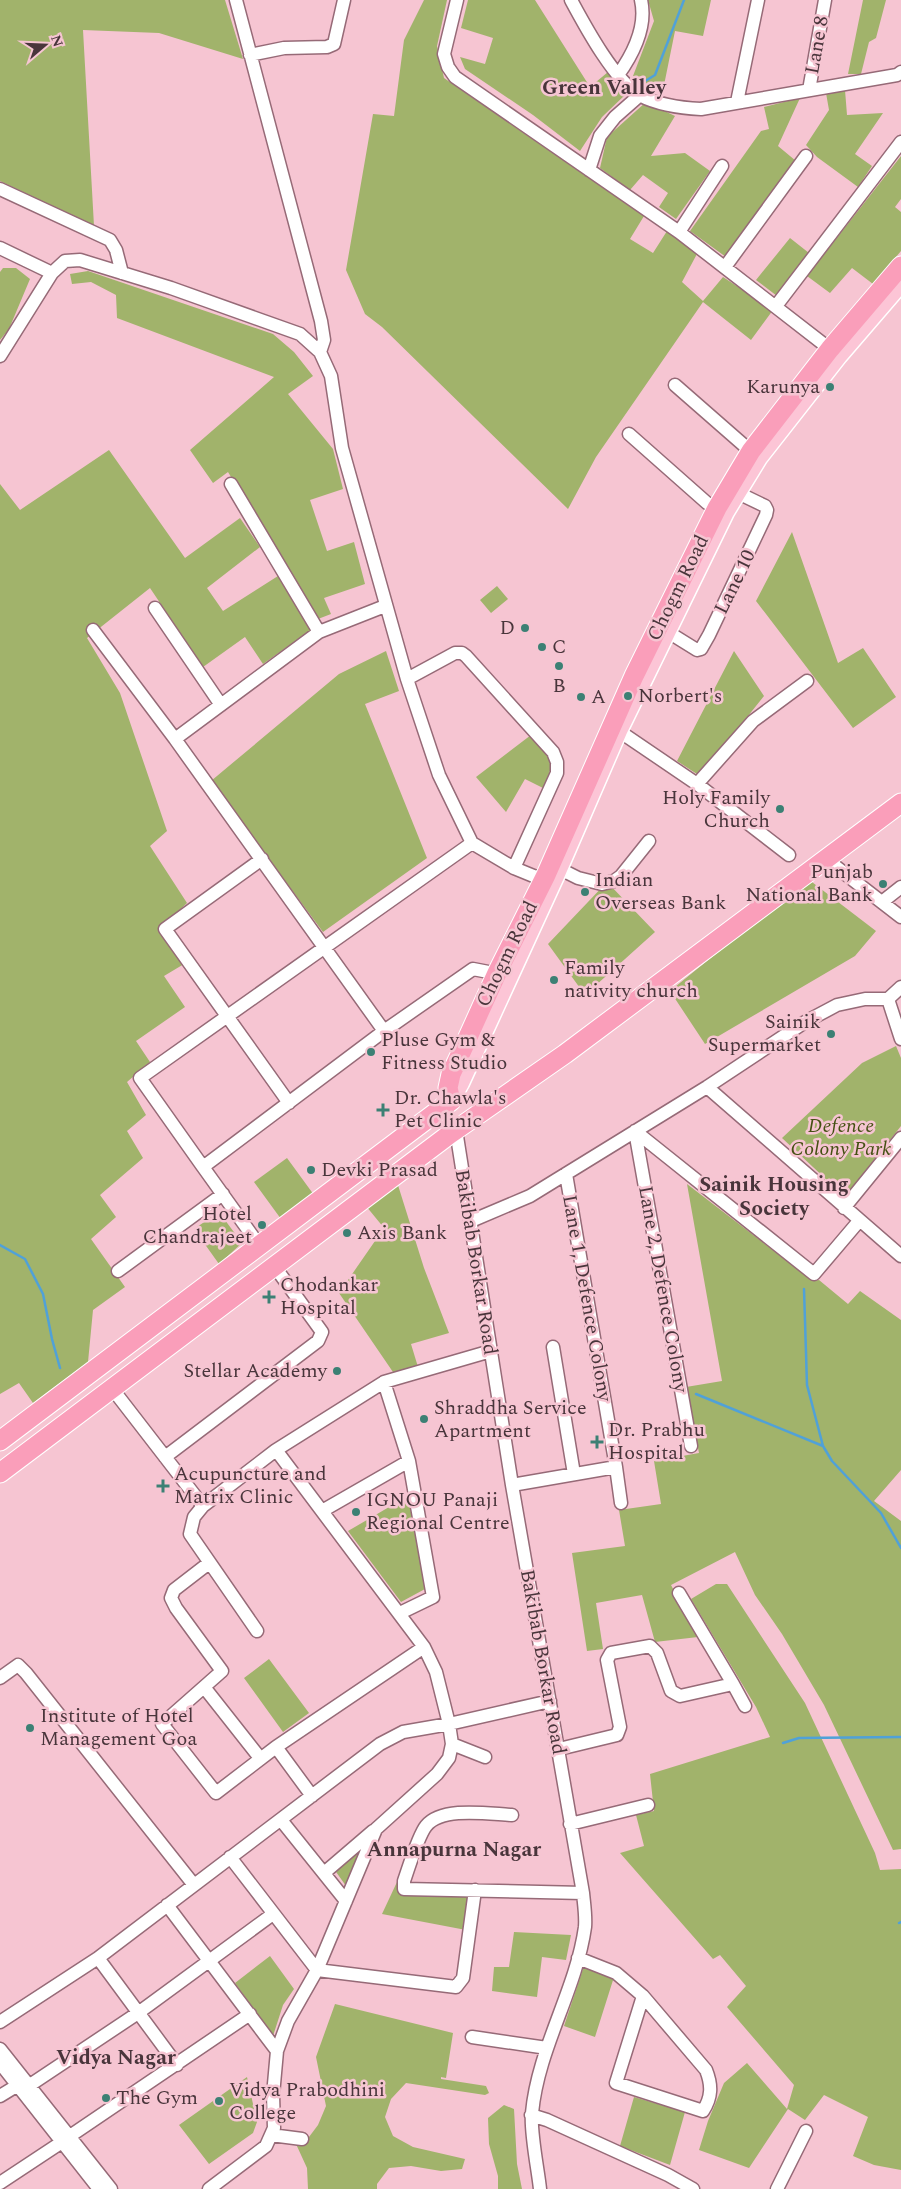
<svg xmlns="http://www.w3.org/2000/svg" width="901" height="2189" viewBox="0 0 901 2189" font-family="Spectral,serif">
<rect width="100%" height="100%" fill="#f6c5d2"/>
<path fill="#a1b36b" d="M 0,0 L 225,0 L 243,59 L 159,33 L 83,30 L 94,226 L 0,181 Z
M 424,0 L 447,0 L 437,46 L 444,78 L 644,216 L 630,239 L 653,253 L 667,231 L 698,252 L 682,282 L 703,301 L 723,277 L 773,310 L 751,340 L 703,302 L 596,457 L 568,509 L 382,327 L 365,314 L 346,270 L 373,114 L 394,116 L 404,40 Z
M 468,0 L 535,0 L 590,87 L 608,72 L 625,89 L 625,95 L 602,117 L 580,151 L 533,115 L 465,69 L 460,57 L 485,64 L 493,38 L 461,28 Z
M 648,0 L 711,0 L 703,36 L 675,31 L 662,95 L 633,76 L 654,21 Z
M 863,0 L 886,0 L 876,38 L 869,42 L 861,74 L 848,74 Z
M 845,90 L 847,115 L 883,113 L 855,154 L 872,166 L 858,187 L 817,157 L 806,145 L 829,110 L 826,93 Z
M 800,98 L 778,146 L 796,161 L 726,257 L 690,231 L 761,131 L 769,129 L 764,107 Z
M 646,102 L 675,116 L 651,156 L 685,153 L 710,171 L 676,219 L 659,207 L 668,193 L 643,175 L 630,190 L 600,168 L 607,137 Z
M 901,156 L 901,199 L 895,207 L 901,212 L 901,251 L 873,284 L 852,268 L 830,293 L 807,276 Z
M 790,238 L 809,253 L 777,296 L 756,280 Z
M 3,268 L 16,268 L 30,279 L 9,329 L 0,340 L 0,272 Z
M 88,271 L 273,334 L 294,352 L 313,376 L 288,394 L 333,449 L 343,489 L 310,500 L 327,551 L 354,542 L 365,584 L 324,598 L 331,614 L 318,619 L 228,472 L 213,483 L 190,450 L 274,377 L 117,318 L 116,295 L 91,282 L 72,284 L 70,274 Z
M 109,450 L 185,558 L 240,518 L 260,547 L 207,588 L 223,611 L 278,576 L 311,630 L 263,664 L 245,637 L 203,667 L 150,588 L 87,638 L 120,693 L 167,831 L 150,846 L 187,903 L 161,928 L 184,964 L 164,976 L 185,1007 L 136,1041 L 150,1062 L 127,1082 L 146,1115 L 127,1131 L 143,1158 L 100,1195 L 116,1217 L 91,1239 L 125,1287 L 93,1310 L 88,1362 L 33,1403 L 19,1383 L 0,1394 L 0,484 L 20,510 Z
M 792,532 L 838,663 L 863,648 L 896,697 L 853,728 L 756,601 Z
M 497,586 L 508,599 L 491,613 L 480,600 Z
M 386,651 L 399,691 L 365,704 L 427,858 L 323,932 L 211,781 L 339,674 Z
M 734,651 L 764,696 L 700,776 L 677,761 Z
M 531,735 C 549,757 558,760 543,788 L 525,779 L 506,812 L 476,777 Z
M 808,879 L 876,931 L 855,956 L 705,1044 L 670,991 Z
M 607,882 L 655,932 L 585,995 L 548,944 Z
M 896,1046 L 901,1058 L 901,1126 L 845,1197 L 782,1138 L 862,1063 Z
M 287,1158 L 314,1195 L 281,1219 L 254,1182 Z
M 397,1182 L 424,1268 L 449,1333 L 411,1344 L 418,1367 L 395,1375 L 339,1293 L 384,1228 L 366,1206 Z
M 687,1184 L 813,1281 L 819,1280 L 848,1304 L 860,1291 L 901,1320 L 901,1470 L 874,1501 L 901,1521 L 901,1849 L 893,1850 L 824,1705 L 782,1634 L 755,1595 L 735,1552 L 671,1585 L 698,1637 L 655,1642 L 642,1595 L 596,1603 L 603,1649 L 587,1651 L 572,1553 L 625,1546 L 619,1510 L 661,1504 L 654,1461 L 699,1453 L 686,1387 L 722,1381 Z
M 219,1212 L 242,1243 L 219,1264 L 194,1229 Z
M 408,1496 L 425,1589 L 401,1602 L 348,1531 Z
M 716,1584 L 727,1584 L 805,1703 L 875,1853 L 880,1870 L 901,1869 L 901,2170 L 874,2165 L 853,2156 L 868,2117 L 824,2095 L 805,2120 L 788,2109 L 749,2168 L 699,2150 L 708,2121 L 724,2083 L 747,2063 L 787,2109 L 794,2085 L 727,2007 L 746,1986 L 720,1955 L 713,1959 L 620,1853 L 644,1846 L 636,1815 L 654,1811 L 650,1774 L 770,1737 L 756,1707 L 691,1599 Z
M 269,1659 L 309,1713 L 283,1732 L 244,1678 Z
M 366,1843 L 346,1886 L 334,1869 Z
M 397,1882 L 401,1894 L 469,1897 L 466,1930 L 382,1914 Z
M 514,1932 L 571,1935 L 566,1960 L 542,1957 L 537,1997 L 492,1991 L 494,1967 L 509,1967 Z
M 270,1956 L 294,1989 L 283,2005 L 273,2036 L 235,1983 Z
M 584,1966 L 614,1977 L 595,2037 L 564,2026 Z
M 335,2004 L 453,2033 L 446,2078 L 441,2077 L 441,2079 L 486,2086 L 489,2093 L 485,2095 L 406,2083 L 391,2099 L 385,2117 L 393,2136 L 413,2147 L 465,2159 L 462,2169 L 441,2171 L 411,2166 L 389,2168 L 377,2184 L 377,2189 L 308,2189 L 307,2168 L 296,2144 L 306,2141 L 318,2125 L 326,2106 L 316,2057 Z
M 247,2077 L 257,2122 L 253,2133 L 209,2164 L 179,2125 Z
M 634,2097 L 685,2112 L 670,2165 L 620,2146 Z
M 504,2105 L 514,2109 L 517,2164 L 522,2189 L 498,2189 L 498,2176 L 489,2144 L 488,2118 Z"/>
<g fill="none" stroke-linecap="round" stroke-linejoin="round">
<path stroke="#50a1d8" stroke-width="2.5" d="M 642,83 L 655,75 L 684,0
M 0,1245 L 25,1259 L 43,1294 L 52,1339 L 60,1368
M 804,1289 L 807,1385 L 823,1446 L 832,1461 L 881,1513 L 901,1548
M 696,1394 L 823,1446
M 783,1743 L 799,1738 L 901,1737
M 899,1923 L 901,1922"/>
<g stroke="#966a77" stroke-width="15">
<path id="minor" d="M 236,0 L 321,321 L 324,340 L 320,352
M 457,0 L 444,54 L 448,67 L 455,77 L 679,232 L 835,353
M 571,0 C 585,26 615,82 641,96 C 659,105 681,108 701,109 L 897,75 L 901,72
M 250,55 L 284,48 L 327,47 L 334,44 L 344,0
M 618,75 C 633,54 647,26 641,0
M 809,90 L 825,0
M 737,102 L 758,0
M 589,170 L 600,136 L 615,117 L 640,95
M 0,189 L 110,240 L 116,250 L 122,273
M 679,232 L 722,166
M 0,248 L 52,273
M 725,267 L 806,156
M 776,306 L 901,142
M 0,356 L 52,273 L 65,261 L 80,260 L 171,288 L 300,334 L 320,352 L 331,376 L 342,448 L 407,679 L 439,775 L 472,843 L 514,868 L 536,877 L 566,872 L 578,878 L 602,884 L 614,881 L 621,876 L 649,841
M 675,385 L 755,455
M 629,434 L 707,503 L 724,511
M 231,484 L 319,632
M 155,608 L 221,705
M 93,630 L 175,739 L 384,1031
M 668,632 L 697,650 L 701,649 L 709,635 L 766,515 L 767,510 L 765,506 L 738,493
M 407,679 L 455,653 L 462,653 L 466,656 L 553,752 L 557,762 L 557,773 L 514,868
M 619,731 L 697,784 L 789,855
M 175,739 L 319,632 L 385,606
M 697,784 L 753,721 L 807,681
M 262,859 L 165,929 L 289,1103
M 826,859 L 901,917
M 882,902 L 901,887
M 888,999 L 901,1039
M 707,1087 L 901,1256
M 456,1130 L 512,1485 L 583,1893 C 584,1904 586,1916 585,1927 C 576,1991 538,2048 532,2113 C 530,2132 538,2169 540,2189
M 635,1131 L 691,1446
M 635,1131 L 814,1274 L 859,1221
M 203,1167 L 140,1078 L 472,843
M 844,1208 L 901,1138
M 471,1221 L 530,1196 L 707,1087 L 805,1022 L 837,1005 L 865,999 L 888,999 L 901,987
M 259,1245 L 203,1167 L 384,1031 L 473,969 L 504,975
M 118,1271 L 223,1194
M 553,1347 L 574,1474
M 384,1382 L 409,1461 L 433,1597 L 400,1613
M 111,1387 L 203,1506
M 165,1457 L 318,1341 L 322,1332 L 275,1267
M 616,1467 L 621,1503
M 512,1485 L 616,1467 L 566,1174
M 322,1511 L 409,1461
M 209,1563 L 174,1590 L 171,1598 L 176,1608 L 222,1671 L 162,1724 L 216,1793 L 276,1747 L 424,1647
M 257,1631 L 190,1534 L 194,1517 L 203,1506 L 276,1450 L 384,1382 L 491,1351
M 0,1678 L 18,1665 L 26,1673 L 194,1885
M 733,1684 L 745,1706
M 204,1687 L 260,1758
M 452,1744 L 485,1757
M 276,1747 L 312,1796
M 559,1749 L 617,1735 L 620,1727 L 607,1660 L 611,1653 L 650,1646 L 657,1653 L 671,1691 L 680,1696 L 733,1684 L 679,1593
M 512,1815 C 489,1814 442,1806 426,1826 C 418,1836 409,1867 404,1881 L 404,1889 L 583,1893
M 281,1820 L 346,1901
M 570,1824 L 648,1805
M 230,1857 L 317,1970 L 456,1987 L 463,1978 L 475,1890
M 324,1873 L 373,1831
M 167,1905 L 277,2051
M 98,1958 L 177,2065
M 578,1958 L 616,1973 L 643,1996 L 706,2070 C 712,2085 712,2097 703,2111 L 616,2083 L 643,1996
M 0,2022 L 98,1958 L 380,1744 L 403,1732 L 449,1724 L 550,1701
M 472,2037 L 547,2048
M 0,2049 L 111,2189
M 0,2063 L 99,2189
M 30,2085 L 138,2013 L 273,1914
M 0,2096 L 18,2085
M 531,2115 L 547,2120 L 668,2175 L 693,2189
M 271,2135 L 302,2139
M 70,2136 L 250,2014
M 0,2183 L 62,2142
M 209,2189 L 266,2146 L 274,2128 L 273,2095 L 277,2051 L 288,2021 L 317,1970 L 376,1829 L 437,1774 L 449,1758 L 452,1744 L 449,1724 L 436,1672 L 424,1647 L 276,1450
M 777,2189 L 806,2131"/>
</g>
<g stroke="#fff" stroke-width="19">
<path id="major" d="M 451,1101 L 461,1083 L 557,874 L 619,731 L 726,512 L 759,458 L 839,356 L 901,284"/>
</g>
<g stroke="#fff" stroke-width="21">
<path id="highway" d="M 0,1441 L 451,1101 L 448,1088 L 451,1074 L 459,1057 L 497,973 L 546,875 L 634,676 L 717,508 L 751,451 L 830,349 L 901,266
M 0,1473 L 450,1134 L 565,1054 L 901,803"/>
</g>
<use href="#minor" stroke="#fff" stroke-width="12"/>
<use href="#major" stroke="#fcc5d6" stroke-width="16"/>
<use href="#highway" stroke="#fa9eba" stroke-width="19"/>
</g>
<g fill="#3c8074" stroke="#f6c5d2" stroke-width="2">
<circle cx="830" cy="387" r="5"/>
<circle cx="525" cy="628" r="5"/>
<circle cx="542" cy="647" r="5"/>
<circle cx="559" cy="666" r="5"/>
<circle cx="628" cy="696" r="5"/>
<circle cx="581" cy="697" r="5"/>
<circle cx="780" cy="809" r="5"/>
<circle cx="883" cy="884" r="5"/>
<circle cx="585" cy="892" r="5"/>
<circle cx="554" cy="980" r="5"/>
<circle cx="831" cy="1034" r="5"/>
<circle cx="371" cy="1052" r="5"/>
<path d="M380.5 1102.5h5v5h5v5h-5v5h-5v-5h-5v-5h5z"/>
<circle cx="311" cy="1170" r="5"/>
<circle cx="262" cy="1225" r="5"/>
<circle cx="347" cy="1233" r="5"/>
<path d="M266.5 1289.5h5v5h5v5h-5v5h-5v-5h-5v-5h5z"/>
<circle cx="337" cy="1371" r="5"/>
<circle cx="424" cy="1419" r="5"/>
<path d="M594.5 1434.5h5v5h5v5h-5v5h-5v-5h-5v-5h5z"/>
<path d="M160.5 1478.5h5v5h5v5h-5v5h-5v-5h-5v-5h5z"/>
<circle cx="356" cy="1512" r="5"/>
<circle cx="30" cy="1728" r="5"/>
<circle cx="106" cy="2098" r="5"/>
<circle cx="219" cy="2101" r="5"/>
</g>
<g text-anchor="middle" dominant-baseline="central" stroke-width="5" stroke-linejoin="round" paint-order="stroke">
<g font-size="20" fill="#49353b" stroke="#f6c5d2">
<text transform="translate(817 45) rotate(-80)">Lane 8</text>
<text transform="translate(735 582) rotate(-64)">Lane 10</text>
<text transform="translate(678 588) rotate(-64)">Chogm Road</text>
<text transform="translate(507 954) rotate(-64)">Chogm Road</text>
<text transform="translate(476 1262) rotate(81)">Bakibab Borkar Road</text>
<text transform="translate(663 1289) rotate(80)">Lane 2, Defence Colony</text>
<text transform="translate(587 1298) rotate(80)">Lane 1, Defence Colony</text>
<text transform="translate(543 1662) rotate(80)">Bakibab Borkar Road</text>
</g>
<g font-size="20" fill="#49353b" stroke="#f6c5d2" text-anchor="start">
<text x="820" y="387" text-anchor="end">Karunya</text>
<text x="515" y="628" text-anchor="end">D</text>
<text x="552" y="647">C</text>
<text x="559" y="686" text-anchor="middle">B</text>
<text x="638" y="696">Norbert's</text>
<text x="591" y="697">A</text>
<text x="770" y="798" text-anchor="end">Holy Family<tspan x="770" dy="23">Church</tspan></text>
<text x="873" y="872" text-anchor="end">Punjab<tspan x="873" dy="23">National Bank</tspan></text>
<text x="595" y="880">Indian<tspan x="595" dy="23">Overseas Bank</tspan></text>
<text x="564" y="968">Family<tspan x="564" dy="23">nativity church</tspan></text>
<text x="821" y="1022" text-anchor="end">Sainik<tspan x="821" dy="23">Supermarket</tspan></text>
<text x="381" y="1040">Pluse Gym &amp;<tspan x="381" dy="23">Fitness Studio</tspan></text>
<text x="394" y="1098">Dr. Chawla's<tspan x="394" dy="23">Pet Clinic</tspan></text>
<text x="321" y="1170">Devki Prasad</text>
<text x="252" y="1214" text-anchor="end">Hotel<tspan x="252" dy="23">Chandrajeet</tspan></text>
<text x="357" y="1233">Axis Bank</text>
<text x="280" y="1285">Chodankar<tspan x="280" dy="23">Hospital</tspan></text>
<text x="327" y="1371" text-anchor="end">Stellar Academy</text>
<text x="434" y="1408">Shraddha Service<tspan x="434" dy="23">Apartment</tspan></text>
<text x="608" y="1430">Dr. Prabhu<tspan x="608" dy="23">Hospital</tspan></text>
<text x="174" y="1474">Acupuncture and<tspan x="174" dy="23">Matrix Clinic</tspan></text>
<text x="366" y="1500">IGNOU Panaji<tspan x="366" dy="23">Regional Centre</tspan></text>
<text x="40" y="1716">Institute of Hotel<tspan x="40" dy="23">Management Goa</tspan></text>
<text x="229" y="2090">Vidya Prabodhini<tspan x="229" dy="23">College</tspan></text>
<text x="116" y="2098">The Gym</text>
</g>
<g font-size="20" font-style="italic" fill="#445012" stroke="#f6c5d2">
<text x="841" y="1126">Defence<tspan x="841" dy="23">Colony Park</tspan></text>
</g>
<g font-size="21" font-weight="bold" fill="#49353b" stroke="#f6c5d2">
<text x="604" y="88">Green Valley</text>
<text x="774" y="1185">Sainik Housing<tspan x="774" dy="24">Society</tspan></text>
<text x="454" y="1850">Annapurna Nagar</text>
<text x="116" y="2058">Vidya Nagar</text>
</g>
</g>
<g transform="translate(45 45) rotate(71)" stroke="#f6c5d2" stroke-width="4" paint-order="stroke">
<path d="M0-4L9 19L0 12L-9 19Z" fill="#49353b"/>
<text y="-8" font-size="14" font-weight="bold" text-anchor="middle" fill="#49353b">N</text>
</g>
</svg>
